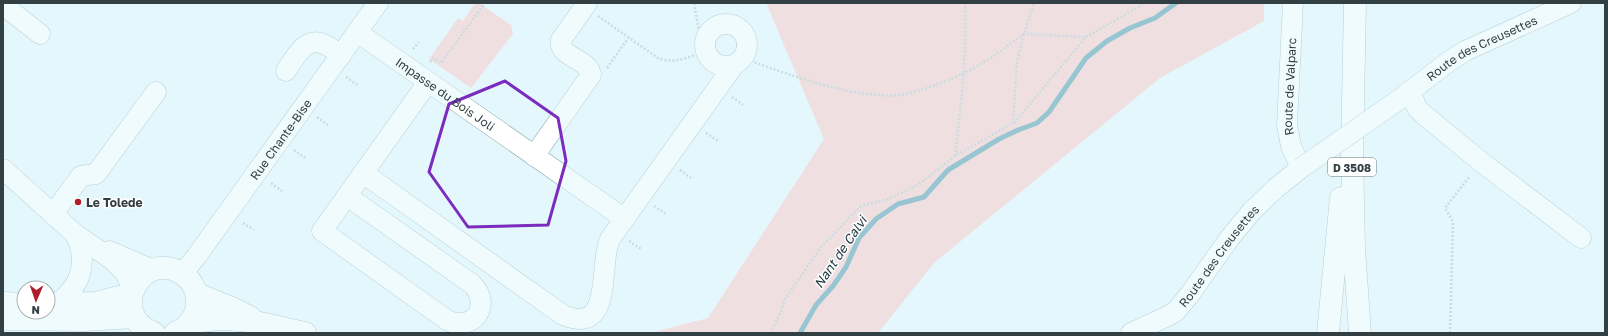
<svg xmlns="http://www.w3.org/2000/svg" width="1608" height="336" viewBox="0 0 1608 336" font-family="'Golos Text',sans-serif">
<rect width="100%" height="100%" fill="#e4f7fd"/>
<path fill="#ffc1be" d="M 475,3 L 479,3 L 511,25 L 513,34 L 471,88 L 429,59 L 458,18 L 463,21 Z
M 766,3 L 1264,3 L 1264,21 L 1160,78 L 934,263 L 878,333 L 650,333 L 708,318 L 824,139 Z"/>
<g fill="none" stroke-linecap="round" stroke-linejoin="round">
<path stroke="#3a8b9e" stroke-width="5" d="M 800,333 L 816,305 L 833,286 L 846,267 L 859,238 L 876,219 L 898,204 L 924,197 L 948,170 L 999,139 L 1018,130 L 1037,123 L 1049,112 L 1086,58 L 1107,41 L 1130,28 L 1155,18 L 1176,3"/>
<g stroke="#819fa8" stroke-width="21">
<g id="minor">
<path d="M 3,5 L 40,34"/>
<circle cx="726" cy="45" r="21"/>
<path id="s1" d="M 357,32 L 625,219"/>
<path d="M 286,71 C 294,59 304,38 321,43 C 328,45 335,51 341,55"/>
<path d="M 1410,91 L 1417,108 L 1423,114 L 1480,161 L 1581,238"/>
<path id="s2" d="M 1400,99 L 1448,62 L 1465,51 L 1571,3"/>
<path d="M 534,156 L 591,75 C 589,58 558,58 561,40 L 587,3"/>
<path d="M 3,169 L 75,234 L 114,261 L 125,273 L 133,288"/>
<path d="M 363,173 L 563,315 C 615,336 598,264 610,239 L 734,65"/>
<path d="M 347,196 L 472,284 C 493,305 473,333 447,320 L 322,231 L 428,82"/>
<path d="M 53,214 L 81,176 L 96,174 L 156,92"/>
<path d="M 109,251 L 153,270"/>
<path id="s3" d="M 182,274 L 196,257 L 378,3"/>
<path d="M 56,304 C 81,288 89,261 75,234"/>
<path id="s4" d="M 1131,333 L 1168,316 L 1176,311 L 1190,294 L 1229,239 L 1251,212 L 1276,188 L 1301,168 L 1291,146 L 1287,125 L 1293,3"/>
</g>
</g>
<g stroke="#819fa8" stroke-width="23">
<path id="major" d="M 197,294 L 234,309 L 250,317
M 3,303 L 24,304
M 48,304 L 96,303 L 131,294
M 3,319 L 84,320 L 134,317
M 189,323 C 198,322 208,320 217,319 C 247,318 276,327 305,333
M 154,333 C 104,314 145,244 185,276 C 193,282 198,293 197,303 C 197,317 187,328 175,333"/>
</g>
<g stroke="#819fa8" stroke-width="23">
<path id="highway" d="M 1355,3 L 1352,153 L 1354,248 L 1360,333
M 1328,333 L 1341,198"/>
</g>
<path stroke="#aabbc0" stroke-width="2.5" stroke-dasharray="2 2" stroke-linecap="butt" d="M 694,3 L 699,31 L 707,37
M 598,16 L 658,58 C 673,65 691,56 706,52
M 413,49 L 419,42
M 751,61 C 796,77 854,99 902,95 C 909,94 916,91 923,89 C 946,82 971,71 992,57 C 1003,50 1013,41 1024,34 L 1086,37
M 430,62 L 433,58 L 441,63 L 485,3
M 607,68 L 629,37
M 346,77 L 357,85
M 732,97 L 743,105
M 317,117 L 328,125
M 1014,123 L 1086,37 L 1145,3
M 706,133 L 718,141
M 294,150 L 305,158
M 955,156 C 961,105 967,54 965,3
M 680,170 L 691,178
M 271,183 L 282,191
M 654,206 L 666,214
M 243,223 L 254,230
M 629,241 L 641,249
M 770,333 L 780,314 L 785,299 L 821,247 L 861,206 L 888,199 L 918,185 L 955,156 L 1013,123 L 1017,62 L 1024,34 L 1034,3
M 1450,333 L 1453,222 L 1445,208 L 1470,176"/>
<use href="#minor" stroke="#fff" stroke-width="20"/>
<use href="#major" stroke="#fff" stroke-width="22"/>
<use href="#highway" stroke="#fff" stroke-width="22"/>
<g stroke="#819fa8" stroke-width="21" stroke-linecap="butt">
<path id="minor-bridge" d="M 1301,168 L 1397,101"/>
</g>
<use href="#minor-bridge" stroke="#fff" stroke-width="20"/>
</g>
<path d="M0 0H1608V336H0ZM 505,81 L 558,118 L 566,161 L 548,225 L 468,227 L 429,172 L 449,104 Z" fill="#e4f7fd" fill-opacity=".55" fill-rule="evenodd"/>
<path fill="none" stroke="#7b2cbf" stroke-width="3" stroke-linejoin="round" d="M 505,81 L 558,118 L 566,161 L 548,225 L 468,227 L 429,172 L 449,104 Z"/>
<circle fill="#b01e2d" stroke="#fff" stroke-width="1.5" cx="78" cy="202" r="4"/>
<g text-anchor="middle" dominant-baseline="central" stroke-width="3" stroke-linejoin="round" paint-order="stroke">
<rect fill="#fff" stroke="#70797b" stroke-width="1" x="1328" y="158" width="48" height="18" rx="3"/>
<g font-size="11" font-weight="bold" fill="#323f43">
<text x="1352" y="167">D 3508</text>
</g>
<g font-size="12" fill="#323f43" stroke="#fff">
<text stroke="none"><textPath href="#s2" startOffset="97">Route des Creusettes</textPath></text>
<text stroke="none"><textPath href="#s4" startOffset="325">Route de Valparc</textPath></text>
<text stroke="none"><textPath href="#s1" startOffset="108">Impasse du Bois Joli</textPath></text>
<text stroke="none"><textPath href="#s3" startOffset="167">Rue Chante-Bise</textPath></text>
<text stroke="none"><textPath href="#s4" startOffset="120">Route des Creusettes</textPath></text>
</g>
<g font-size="12" font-weight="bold" fill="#323f43" stroke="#fff" text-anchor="start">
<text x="86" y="202">Le Tolede</text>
</g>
<g font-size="13" font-style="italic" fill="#233b42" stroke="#fff">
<text transform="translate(840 252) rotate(-56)">Nant de Calvi</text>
</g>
</g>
<rect width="1608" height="336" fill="none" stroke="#323f43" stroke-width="8"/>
<g transform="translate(36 300) rotate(182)"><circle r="19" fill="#ffffff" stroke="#adb2b4"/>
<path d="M0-3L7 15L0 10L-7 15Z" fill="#b01e2d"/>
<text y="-6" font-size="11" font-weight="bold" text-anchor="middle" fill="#323f43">N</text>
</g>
</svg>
